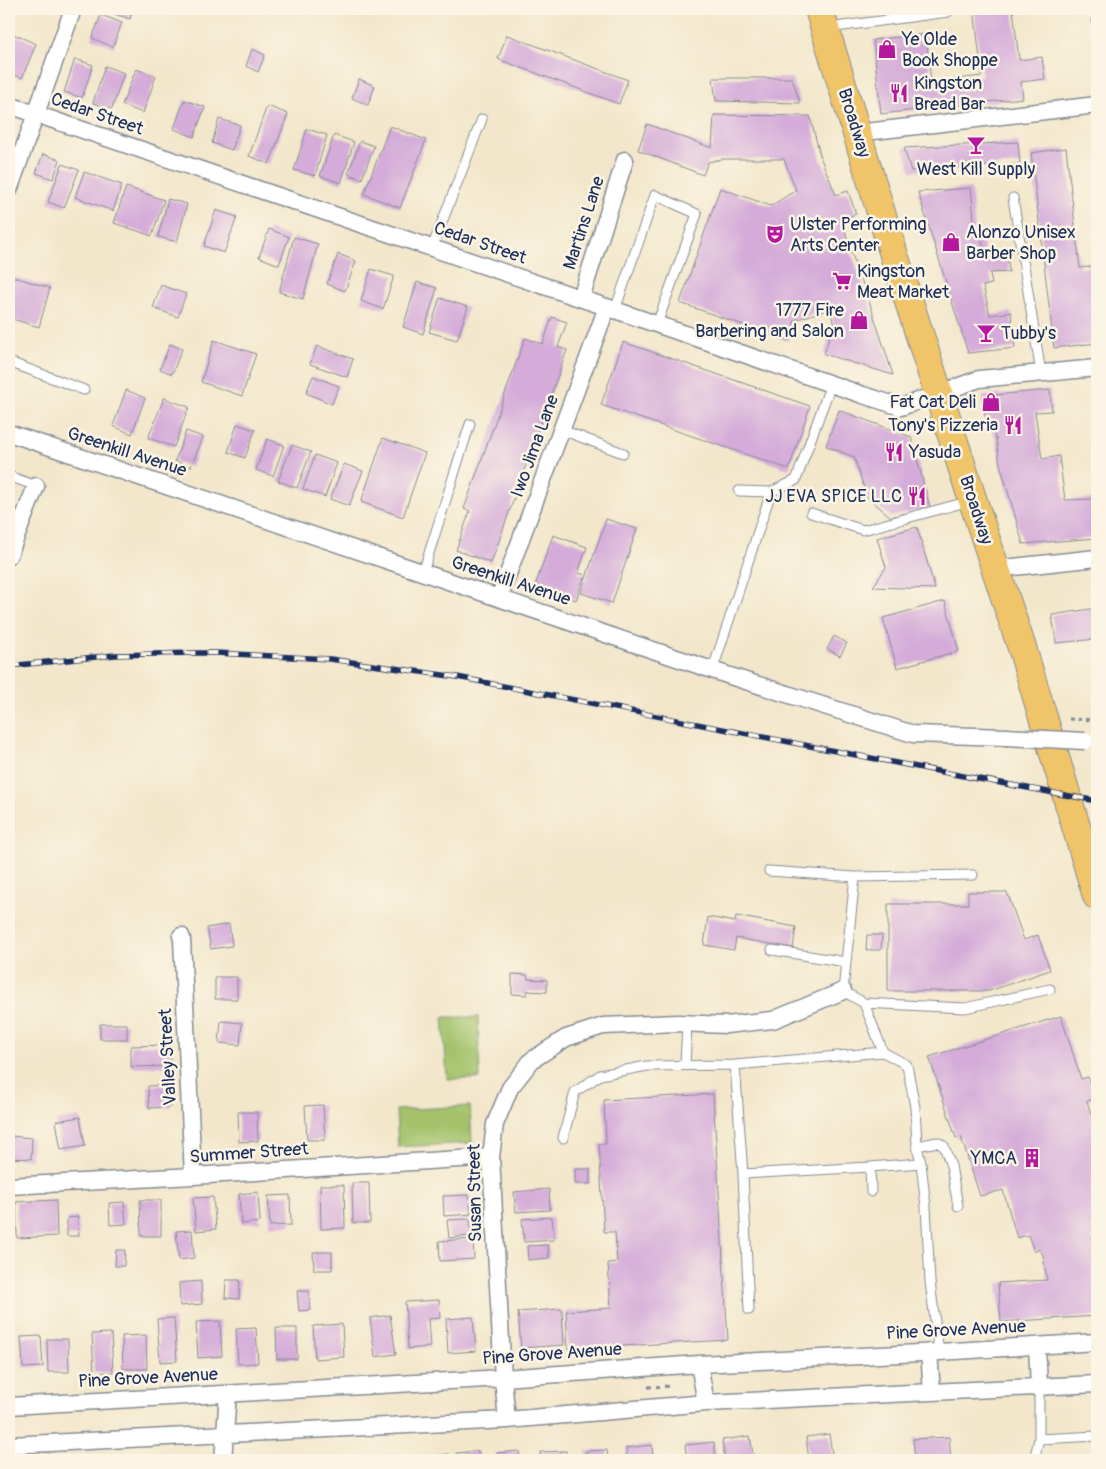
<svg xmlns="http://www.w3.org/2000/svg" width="1106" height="1469" viewBox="0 0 1106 1469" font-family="Pangolin,sans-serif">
<rect width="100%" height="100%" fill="#fcf5e5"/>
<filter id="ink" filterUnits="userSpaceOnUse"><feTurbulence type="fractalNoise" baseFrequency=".02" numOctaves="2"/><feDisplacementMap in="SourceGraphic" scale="10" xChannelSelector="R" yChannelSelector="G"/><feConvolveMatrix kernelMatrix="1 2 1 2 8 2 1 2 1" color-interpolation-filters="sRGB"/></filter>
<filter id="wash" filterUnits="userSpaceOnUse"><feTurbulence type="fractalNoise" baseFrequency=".0096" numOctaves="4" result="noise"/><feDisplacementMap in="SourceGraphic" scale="20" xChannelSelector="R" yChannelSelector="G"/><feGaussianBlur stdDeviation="1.12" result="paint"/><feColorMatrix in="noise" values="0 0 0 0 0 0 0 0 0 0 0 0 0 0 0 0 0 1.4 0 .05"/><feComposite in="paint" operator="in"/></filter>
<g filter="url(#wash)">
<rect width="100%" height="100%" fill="#f2e7cb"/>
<path fill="#a3c26a" stroke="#5f7864" d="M 443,1017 L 478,1017 L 480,1079 L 447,1079 Z
M 470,1106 L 472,1143 L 398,1147 L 396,1110 Z"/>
<g id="blocks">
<path fill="#d4abd9" d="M 100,9 L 133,9 L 130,19 Z
M 974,9 L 1013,9 L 1019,60 L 1042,57 L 1045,79 L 1021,82 L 1023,98 L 881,114 L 873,40 L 926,34 L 931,82 L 982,76 Z
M 101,15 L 122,23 L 113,47 L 92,38 Z
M 9,32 L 36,44 L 22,78 L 9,73 Z
M 507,35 L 628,80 L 619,104 L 498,59 Z
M 252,49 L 265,55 L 258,72 L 246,66 Z
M 75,59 L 93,65 L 82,98 L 64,92 Z
M 105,66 L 124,73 L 112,109 L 93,103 Z
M 136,69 L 156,76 L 143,113 L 122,105 Z
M 713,78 L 792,78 L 800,103 L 716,101 Z
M 359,79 L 375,86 L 368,105 L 352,98 Z
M 184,100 L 205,107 L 194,137 L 174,129 Z
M 267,106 L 288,114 L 269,164 L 249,156 Z
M 714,115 L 810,116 L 821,159 L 836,195 L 848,191 L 856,214 L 842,219 L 850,249 L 868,298 L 893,375 L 824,354 L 831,332 L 835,329 L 830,309 L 795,320 L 789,341 L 680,303 L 720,188 L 771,206 L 796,190 L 784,159 L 722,159 L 708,162 L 703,175 L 638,150 L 647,124 L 712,148 Z
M 219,119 L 240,125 L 232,150 L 212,143 Z
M 390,126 L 426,140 L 400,208 L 364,194 Z
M 307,129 L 327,135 L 315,176 L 294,170 Z
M 334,135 L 354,142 L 341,183 L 320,176 Z
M 360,141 L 374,146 L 362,179 L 348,174 Z
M 1018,142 L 1020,164 L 911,171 L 904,148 Z
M 1066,148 L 1080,268 L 1097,266 L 1097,343 L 1054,348 L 1031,153 Z
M 43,154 L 60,160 L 53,179 L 36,173 Z
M 62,164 L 79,170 L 64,208 L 48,202 Z
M 84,172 L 122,185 L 113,211 L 75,197 Z
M 126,187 L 164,200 L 152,236 L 114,223 Z
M 971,188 L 975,230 L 980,230 L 984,251 L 995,250 L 995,253 L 1007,252 L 1009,272 L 990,273 L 992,284 L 983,286 L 990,315 L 1011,312 L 1015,348 L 968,353 L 918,192 Z
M 168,199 L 187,204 L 177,242 L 158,237 Z
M 216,210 L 237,217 L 224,253 L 204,246 Z
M 269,229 L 289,237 L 279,265 L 259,257 Z
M 294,237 L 318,244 L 303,299 L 279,292 Z
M 338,254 L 356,261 L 345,291 L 327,284 Z
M 371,269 L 394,276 L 383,309 L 361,301 Z
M 11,276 L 50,288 L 39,327 L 9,318 L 9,283 Z
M 417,282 L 437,288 L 423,334 L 403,327 Z
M 161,285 L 186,294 L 178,317 L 153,308 Z
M 440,298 L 468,307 L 457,340 L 429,332 Z
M 552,317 L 567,322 L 558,347 L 567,350 L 491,563 L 456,550 L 470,511 L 464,509 L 525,338 L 543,344 Z
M 214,340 L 256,354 L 242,396 L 201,382 Z
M 623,342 L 810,406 L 789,469 L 601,405 Z
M 170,344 L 182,349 L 172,374 L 160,369 Z
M 317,346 L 353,359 L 347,377 L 310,364 Z
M 313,376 L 339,386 L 332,404 L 306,393 Z
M 126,390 L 145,398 L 132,434 L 113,426 Z
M 1050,390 L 1052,411 L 1035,412 L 1042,459 L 1059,456 L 1065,500 L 1093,499 L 1097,538 L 1023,544 L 1000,464 L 996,439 L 985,416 L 983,396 Z
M 164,398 L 189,407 L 174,447 L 148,438 Z
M 839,410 L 911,437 L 930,507 L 891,517 L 867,497 L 854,457 L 826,446 Z
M 237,424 L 255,430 L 245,458 L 228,452 Z
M 186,431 L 203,437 L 191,467 L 175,461 Z
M 383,438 L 425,453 L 403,517 L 361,502 Z
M 267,439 L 284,445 L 273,476 L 256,470 Z
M 292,445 L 311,452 L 297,488 L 278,481 Z
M 315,455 L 337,463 L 325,497 L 303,489 Z
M 344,464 L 363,471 L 349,506 L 330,499 Z
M 606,519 L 637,529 L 612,603 L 581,593 Z
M 917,527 L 935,589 L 873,587 L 886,567 L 877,538 Z
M 553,535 L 587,547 L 578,573 L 585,575 L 576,600 L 535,586 Z
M 945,601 L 959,651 L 897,668 L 883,618 Z
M 1097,608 L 1097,639 L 1056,643 L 1052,615 Z
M 834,636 L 847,643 L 840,656 L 827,649 Z
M 968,892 L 1007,892 L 1024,940 L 1038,935 L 1050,970 L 989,991 L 888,991 L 888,904 L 968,904 Z
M 736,916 L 796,927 L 793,948 L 736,938 L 734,950 L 704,945 L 708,917 L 735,922 Z
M 229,924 L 232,946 L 211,949 L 207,928 Z
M 867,935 L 882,935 L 881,950 L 866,950 Z
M 512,974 L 527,975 L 528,979 L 547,980 L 547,992 L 527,991 L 527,995 L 512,994 Z
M 215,977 L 237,977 L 237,999 L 215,999 Z
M 1061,1016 L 1081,1079 L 1088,1077 L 1094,1099 L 1087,1101 L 1097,1134 L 1097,1236 L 1092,1237 L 1095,1250 L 1097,1249 L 1097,1316 L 1001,1322 L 998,1283 L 1047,1280 L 1043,1255 L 1039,1249 L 1034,1251 L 1028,1235 L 1017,1238 L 1003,1190 L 980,1196 L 961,1137 L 956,1138 L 929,1057 Z
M 221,1021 L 242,1023 L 240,1045 L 219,1043 Z
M 100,1024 L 127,1024 L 127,1039 L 100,1039 Z
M 170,1045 L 171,1066 L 131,1067 L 131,1046 Z
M 169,1085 L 171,1107 L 149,1108 L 148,1086 Z
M 713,1094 L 728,1340 L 568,1349 L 566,1311 L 611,1308 L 608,1263 L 617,1262 L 615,1232 L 604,1232 L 599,1144 L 606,1144 L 604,1100 Z
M 323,1105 L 325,1140 L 307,1140 L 305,1106 Z
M 238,1112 L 257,1112 L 258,1141 L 239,1142 Z
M 80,1117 L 85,1146 L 61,1150 L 56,1121 Z
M 10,1136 L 32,1138 L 31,1159 L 9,1158 Z
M 575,1169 L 590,1169 L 590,1184 L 575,1184 Z
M 352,1183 L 369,1183 L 370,1223 L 353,1223 Z
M 320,1185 L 344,1185 L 345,1228 L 321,1229 Z
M 549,1189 L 550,1210 L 516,1212 L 514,1192 Z
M 258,1192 L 260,1222 L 241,1224 L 239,1194 Z
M 290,1195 L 291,1225 L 270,1226 L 268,1196 Z
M 469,1195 L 471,1214 L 444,1216 L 443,1196 Z
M 213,1197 L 216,1229 L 196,1231 L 193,1198 Z
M 56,1200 L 57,1236 L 17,1238 L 16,1202 Z
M 140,1200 L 161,1200 L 161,1236 L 141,1236 Z
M 124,1202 L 126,1224 L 110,1225 L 109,1203 Z
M 78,1217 L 79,1236 L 67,1236 L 67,1218 Z
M 552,1217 L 554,1240 L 524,1242 L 522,1219 Z
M 470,1219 L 471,1236 L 449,1238 L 447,1220 Z
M 192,1230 L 194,1258 L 179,1260 L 176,1231 Z
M 473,1239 L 474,1259 L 440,1261 L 439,1241 Z
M 548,1245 L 549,1258 L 528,1260 L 527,1246 Z
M 116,1250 L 125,1250 L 124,1266 L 115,1266 Z
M 313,1252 L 332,1252 L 332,1270 L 314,1270 Z
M 226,1280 L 240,1280 L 239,1299 L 225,1298 Z
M 201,1281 L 202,1304 L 180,1306 L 179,1283 Z
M 297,1291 L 309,1291 L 310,1310 L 299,1311 Z
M 439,1300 L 440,1318 L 428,1319 L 430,1347 L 408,1349 L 405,1302 Z
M 562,1309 L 564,1345 L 521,1348 L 518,1312 Z
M 390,1315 L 396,1354 L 375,1357 L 370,1318 Z
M 473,1317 L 476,1351 L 448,1353 L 446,1319 Z
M 174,1318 L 177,1361 L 160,1362 L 157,1319 Z
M 220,1321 L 222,1356 L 198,1358 L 196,1322 Z
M 342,1324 L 344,1357 L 315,1359 L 313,1326 Z
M 256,1328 L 258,1363 L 238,1364 L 236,1329 Z
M 276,1328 L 297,1328 L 297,1359 L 277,1359 Z
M 111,1333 L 113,1372 L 94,1373 L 92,1334 Z
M 146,1335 L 147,1369 L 123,1369 L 122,1336 Z
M 41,1336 L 43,1367 L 23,1368 L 21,1337 Z
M 47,1339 L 68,1339 L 69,1372 L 48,1372 Z
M 829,1434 L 833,1460 L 809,1460 L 806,1437 Z
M 750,1436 L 754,1460 L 725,1460 L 722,1440 Z
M 949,1437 L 951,1460 L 915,1460 L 913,1439 Z
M 714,1442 L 716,1460 L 687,1460 L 685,1445 Z
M 652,1445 L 653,1460 L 627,1460 L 626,1448 Z
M 607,1450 L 608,1460 L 587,1460 L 586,1451 Z
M 478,1451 L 479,1460 L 457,1460 L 456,1453 Z
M 519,1451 L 520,1460 L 497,1460 L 496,1453 Z
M 566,1451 L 567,1460 L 541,1460 L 540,1452 Z
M 449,1454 L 449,1460 L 422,1460 L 422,1457 Z
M 407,1456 L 408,1460 L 383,1460 L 383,1458 Z"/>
</g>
</g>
<g filter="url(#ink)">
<use href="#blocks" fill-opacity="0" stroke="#868b94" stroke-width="1"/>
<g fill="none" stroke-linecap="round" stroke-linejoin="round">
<g stroke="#868b94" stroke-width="11">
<path id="lane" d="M 1097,21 L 1097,22
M 828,28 L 948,12
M 1013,198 L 1041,373
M 432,248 L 482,119
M 615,310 L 655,195 L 697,214 L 657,324
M 9,362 L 84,390
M 562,430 L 623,453
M 9,476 L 36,486
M 739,491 L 771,492 L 796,480 L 831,384
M 811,513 L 863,530 L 970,501
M 423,572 L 470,424
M 713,669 L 771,492
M 769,871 L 855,877
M 772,950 L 846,962
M 864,1003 L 965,1008 L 1050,989
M 883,1052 L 864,1003 L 843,991 L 855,877 L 973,875
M 685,1065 L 687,1023
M 735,1065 L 743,1174 L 870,1167 L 921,1163 L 926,1207 L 930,1282 L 939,1352
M 563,1138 L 575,1092 L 600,1075 L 647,1066 L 735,1065 L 883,1052 L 907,1065 L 915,1107 L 917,1146 L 921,1163
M 917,1146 L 937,1142 L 944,1146 L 951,1166 L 958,1206
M 870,1167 L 871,1192
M 743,1174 L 749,1310
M 1039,1439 L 1097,1436
M 1034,1460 L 1039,1439 L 1039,1387"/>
</g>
<g stroke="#868b94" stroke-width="19">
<path id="street" d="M 9,105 L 615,310 L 863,395 L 901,407 L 979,379 L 1097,368
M 857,133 L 1097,105
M 9,190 L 73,9
M 581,298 L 625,160
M 9,433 L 730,676 L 913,734 L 1006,737
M 9,555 L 36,486
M 995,569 L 1097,558
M 499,598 L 607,307
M 181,936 L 182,939 L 193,1176
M 9,1186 L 193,1176 L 491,1157
M 1037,1346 L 1039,1387
M 929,1352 L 932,1392
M 699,1364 L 706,1403
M 9,1406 L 503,1378 L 699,1364 L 939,1352 L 1097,1342
M 507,1420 L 503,1378 L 491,1157 L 495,1124 L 510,1088 L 532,1060 L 566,1038 L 603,1026 L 678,1023 L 726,1025 L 773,1020 L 843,991
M 9,1445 L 507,1420 L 706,1403 L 1097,1384
M 223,1460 L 228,1394"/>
</g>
<g stroke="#868b94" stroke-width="30">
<path id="highway" d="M 819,9 L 894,255 L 973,501 L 1023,651 L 1097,896"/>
</g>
<path stroke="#868b94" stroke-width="3" stroke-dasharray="4 4" stroke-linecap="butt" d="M 1069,719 L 1097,720
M 648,1387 L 672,1386"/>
<use href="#lane" stroke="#fff" stroke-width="9"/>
<use href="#street" stroke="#fff" stroke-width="16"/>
<use href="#highway" stroke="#f0c469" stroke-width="28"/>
<g stroke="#1b2f5e" stroke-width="5.5">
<path id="rail" d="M 9,666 L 115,655 L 194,653 L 216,653 L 330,659 L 457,677 L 958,775 L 1097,801"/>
</g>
<use href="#rail" stroke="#fcf5e5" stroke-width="4" stroke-dasharray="11" stroke-linecap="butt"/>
<g stroke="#868b94" stroke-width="19" stroke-linecap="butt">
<path id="street-bridge" d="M 1006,737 L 1085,741"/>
</g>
<use href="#street-bridge" stroke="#fff" stroke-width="16"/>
</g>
</g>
<defs>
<g id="shop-bare" transform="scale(1.5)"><path d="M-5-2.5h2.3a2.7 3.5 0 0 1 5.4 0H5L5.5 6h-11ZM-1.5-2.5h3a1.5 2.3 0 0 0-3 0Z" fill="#b5179e" stroke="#fcf5e5" stroke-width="2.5" paint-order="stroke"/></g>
<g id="restaurant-bare" transform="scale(1.5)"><path d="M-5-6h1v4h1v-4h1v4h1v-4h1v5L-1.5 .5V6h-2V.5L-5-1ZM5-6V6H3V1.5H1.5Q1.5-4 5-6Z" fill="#b5179e" stroke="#fcf5e5" stroke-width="2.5" paint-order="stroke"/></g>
<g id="bar-bare" transform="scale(1.5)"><path d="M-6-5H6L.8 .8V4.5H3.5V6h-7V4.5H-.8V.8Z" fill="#b5179e" stroke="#fcf5e5" stroke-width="2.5" paint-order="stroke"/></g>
<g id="theatre-bare" transform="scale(1.5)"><path d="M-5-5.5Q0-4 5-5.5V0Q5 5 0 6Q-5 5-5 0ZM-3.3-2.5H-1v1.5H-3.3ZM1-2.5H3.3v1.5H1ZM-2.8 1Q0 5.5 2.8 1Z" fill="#b5179e" stroke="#fcf5e5" stroke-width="2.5" paint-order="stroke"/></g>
<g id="supermarket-bare" transform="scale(1.5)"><path d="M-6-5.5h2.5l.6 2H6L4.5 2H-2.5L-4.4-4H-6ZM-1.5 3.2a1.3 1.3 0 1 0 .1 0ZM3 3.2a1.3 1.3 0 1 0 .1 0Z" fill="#b5179e" stroke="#fcf5e5" stroke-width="2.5" paint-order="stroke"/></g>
<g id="building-bare" transform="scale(1.5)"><path d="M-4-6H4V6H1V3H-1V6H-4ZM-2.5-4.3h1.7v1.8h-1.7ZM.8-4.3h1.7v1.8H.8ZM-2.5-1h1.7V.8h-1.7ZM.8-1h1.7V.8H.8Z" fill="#b5179e" stroke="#fcf5e5" stroke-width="2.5" paint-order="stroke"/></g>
</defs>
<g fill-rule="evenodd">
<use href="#shop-bare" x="887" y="49"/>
<use href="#restaurant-bare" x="899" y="93"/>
<use href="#bar-bare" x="976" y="145"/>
<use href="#theatre-bare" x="775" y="234"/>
<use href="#shop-bare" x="951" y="242"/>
<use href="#supermarket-bare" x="842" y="281"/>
<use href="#shop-bare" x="859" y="320"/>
<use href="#bar-bare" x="986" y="333"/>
<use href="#shop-bare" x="991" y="402"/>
<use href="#restaurant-bare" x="1013" y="425"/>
<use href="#restaurant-bare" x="894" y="452"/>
<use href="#restaurant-bare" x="917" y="496"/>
<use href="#building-bare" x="1032" y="1158"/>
</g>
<g text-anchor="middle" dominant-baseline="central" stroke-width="5" stroke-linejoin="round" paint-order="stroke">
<g font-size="18" fill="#1b2f5e" stroke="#fcf5e5" text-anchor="start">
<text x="902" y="39">Ye Olde<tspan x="902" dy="21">Book Shoppe</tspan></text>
<text x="914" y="83">Kingston<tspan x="914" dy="21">Bread Bar</tspan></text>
<text x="976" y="169" text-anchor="middle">West Kill Supply</text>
<text x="790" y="224">Ulster Performing<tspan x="790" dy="21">Arts Center</tspan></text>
<text x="966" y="232">Alonzo Unisex<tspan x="966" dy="21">Barber Shop</tspan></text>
<text x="857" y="271">Kingston<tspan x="857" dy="21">Meat Market</tspan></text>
<text x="844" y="310" text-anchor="end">1777 Fire<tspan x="844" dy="21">Barbering and Salon</tspan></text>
<text x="1001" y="333">Tubby's</text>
<text x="976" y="402" text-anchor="end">Fat Cat Deli</text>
<text x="998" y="425" text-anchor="end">Tony's Pizzeria</text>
<text x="909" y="452">Yasuda</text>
<text x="902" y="496" text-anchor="end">JJ EVA SPICE LLC</text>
<text x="1017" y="1158" text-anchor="end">YMCA</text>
</g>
<g font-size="18" fill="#1b2f5e" stroke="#fcf5e5">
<text transform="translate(97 114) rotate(19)">Cedar Street</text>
<text transform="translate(854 123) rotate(73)">Broadway</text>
<text transform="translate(584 223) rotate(-72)">Martins Lane</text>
<text transform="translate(480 243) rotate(19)">Cedar Street</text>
<text transform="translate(535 446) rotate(-70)">Iwo Jima Lane</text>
<text transform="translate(127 452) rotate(18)">Greenkill Avenue</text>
<text transform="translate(976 510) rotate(72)">Broadway</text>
<text transform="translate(511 581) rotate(18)">Greenkill Avenue</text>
<text transform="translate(168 1057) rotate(-93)">Valley Street</text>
<text transform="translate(249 1153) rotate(-4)">Summer Street</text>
<text transform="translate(475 1193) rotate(-91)">Susan Street</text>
<text transform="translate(956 1330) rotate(-3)">Pine Grove Avenue</text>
<text transform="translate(552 1354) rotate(-4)">Pine Grove Avenue</text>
<text transform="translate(148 1378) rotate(-3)">Pine Grove Avenue</text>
</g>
</g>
<rect width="1106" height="1469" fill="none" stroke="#fcf5e5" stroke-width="30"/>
</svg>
